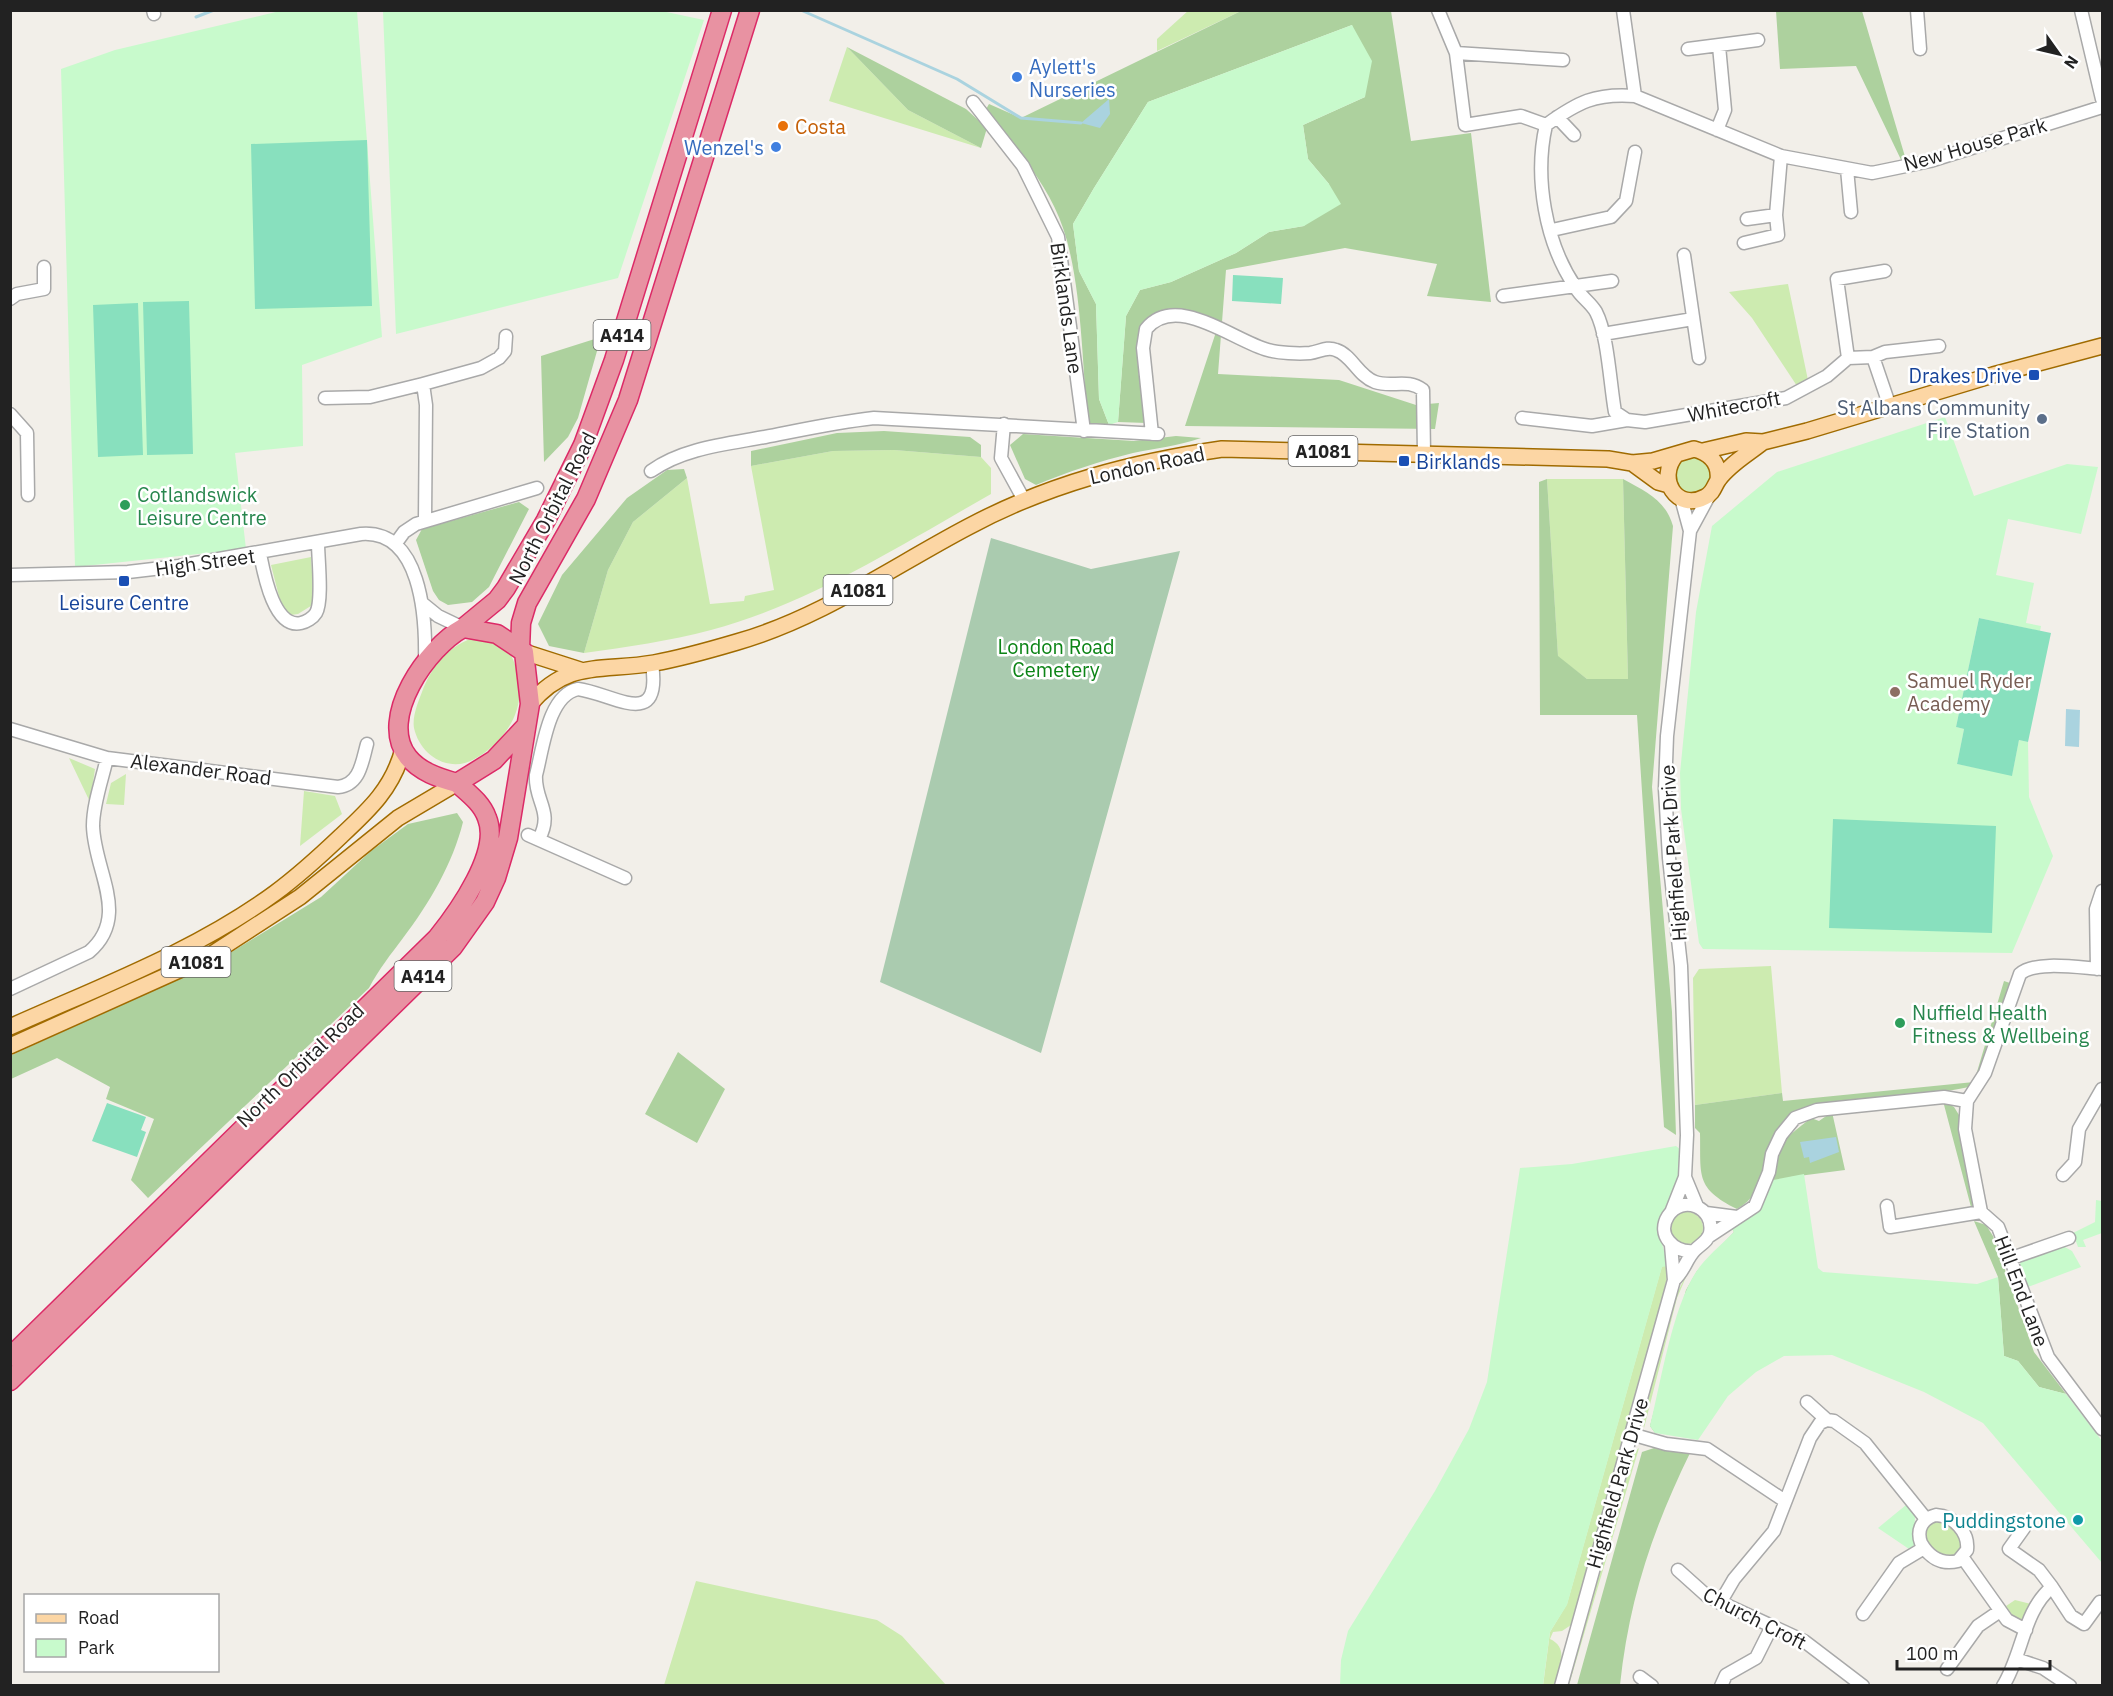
<svg xmlns="http://www.w3.org/2000/svg" width="2113" height="1696" viewBox="0 0 2113 1696" font-family="'IBM Plex Sans',sans-serif">
<rect width="100%" height="100%" fill="#f2efe9"/>
<path fill="#cdebb0" d="M 1189,10 L 1241,10 L 1241,11 L 1157,51 L 1157,39 Z
M 847,47 L 908,110 L 981,148 L 829,101 Z
M 1788,284 L 1809,385 L 1799,389 L 1752,318 L 1729,292 Z
M 894,450 L 981,457 L 991,468 L 991,494 C 901,545 811,603 711,630 C 669,641 627,647 584,653 L 608,570 L 633,522 L 687,478 L 710,604 L 744,601 L 745,596 L 774,590 L 751,466 L 833,451 Z
M1674 475a18 18 0 1 1 36 0a18 18 0 1 1-36 0Z
M 1547,479 L 1623,479 L 1628,679 L 1587,679 L 1558,657 Z
M 311,557 L 314,604 L 298,614 L 284,616 L 271,565 Z
M 478,636 L 507,647 C 525,680 525,711 499,740 C 490,749 478,759 465,763 C 441,769 419,751 414,728 C 412,717 418,702 422,692 C 432,665 449,645 478,636 Z
M 69,758 L 95,769 L 90,802 Z
M 126,774 L 124,805 L 106,804 L 111,783 Z
M 304,791 L 335,796 L 342,814 L 300,846 Z
M 1771,966 L 1782,1093 L 1695,1105 L 1693,978 L 1699,969 Z
M1671 1228a16 16 0 1 1 32 0a16 16 0 1 1-32 0Z
M 1662,1266 L 1668,1266 L 1668,1273 L 1651,1347 L 1571,1625 L 1562,1631 L 1553,1632 L 1550,1639 C 1570,1648 1559,1670 1554,1685 L 1543,1686 L 1550,1632 L 1567,1604 Z
M 1689,1270 L 1677,1298 L 1644,1428 L 1642,1415 L 1675,1297 Z
M 1639,1448 L 1569,1685 L 1567,1686 L 1633,1453 Z
M 1944,1519 L 1959,1533 L 1962,1548 C 1949,1566 1930,1553 1924,1535 L 1931,1521 Z
M 696,1581 L 877,1620 L 902,1636 L 946,1685 L 664,1685 Z
M 2015,1600 L 2031,1604 L 2023,1620 L 2013,1616 L 2006,1606 Z"/>
<path fill="#add19e" d="M 1241,11 L 1391,11 L 1411,141 L 1471,133 L 1491,302 L 1427,296 L 1437,264 L 1345,248 L 1226,270 L 1218,374 L 1339,380 L 1416,405 L 1439,403 L 1435,429 L 1185,426 L 1215,335 L 1214,320 C 1204,316 1193,311 1183,309 C 1116,301 1141,384 1147,423 L 1118,422 L 1126,316 L 1140,290 L 1171,282 L 1236,253 L 1269,232 L 1304,226 L 1329,184 L 1308,159 L 1303,125 L 1365,97 L 1352,25 L 1148,102 L 1094,188 L 1073,224 L 1079,271 L 1096,304 L 1099,399 L 1109,425 L 1088,424 C 1082,365 1082,283 1063,228 C 1049,185 1014,145 985,111 L 989,104 L 1021,118 Z
M 1776,11 L 1862,11 L 1906,160 L 1904,166 L 1856,66 L 1780,69 Z
M 847,47 L 966,109 L 987,128 L 981,148 L 908,110 Z
M 601,337 L 578,418 L 568,437 L 544,462 L 541,356 Z
M 884,431 L 970,437 L 981,445 L 981,457 L 894,450 L 833,451 L 751,466 L 751,451 L 837,433 Z
M 1023,434 L 1134,441 L 1176,436 L 1201,438 C 1178,446 1156,448 1133,453 C 1100,461 1067,472 1036,485 L 1025,479 L 1010,445 Z
M 684,469 L 687,478 L 633,522 L 608,570 L 584,653 L 549,646 L 538,624 L 562,575 L 627,498 L 667,470 Z
M 1547,479 L 1558,656 L 1587,679 L 1628,679 L 1623,479 C 1646,492 1665,499 1673,526 L 1652,787 L 1672,1012 L 1676,1135 L 1664,1127 L 1637,715 L 1540,715 L 1539,482 Z
M 519,502 L 529,509 L 489,587 L 472,602 L 448,605 L 439,600 L 433,591 L 416,540 L 422,529 Z
M 457,813 L 463,822 C 453,863 429,904 403,938 C 391,954 379,969 369,988 L 148,1198 L 131,1180 L 154,1119 L 106,1099 L 110,1087 L 57,1058 L 11,1079 L 10,1056 L 220,959 L 321,897 L 371,851 L 408,824 Z
M 2004,981 L 2010,983 L 1981,1077 L 1974,1086 C 1937,1094 1899,1097 1861,1102 C 1846,1103 1830,1103 1816,1107 C 1806,1109 1788,1121 1781,1128 C 1755,1154 1772,1190 1737,1209 C 1695,1188 1701,1176 1700,1133 L 1695,1128 L 1695,1105 L 1782,1093 L 1783,1101 L 1974,1082 Z
M 678,1052 L 725,1089 L 697,1143 L 645,1114 Z
M 1943,1101 L 1954,1107 L 1959,1115 L 1963,1154 L 1975,1202 L 1971,1207 Z
M 1832,1112 L 1845,1170 L 1791,1177 L 1655,1433 L 1650,1426 L 1686,1290 L 1697,1271 L 1734,1232 L 1731,1227 C 1756,1216 1767,1207 1773,1180 C 1775,1172 1773,1164 1776,1156 C 1782,1139 1797,1129 1811,1118 L 1819,1121 Z
M 1974,1221 L 1986,1225 L 1993,1236 L 2034,1352 L 2066,1394 L 2039,1387 L 2018,1361 L 2004,1356 L 1998,1277 Z
M 1654,1448 L 1690,1453 C 1652,1531 1629,1600 1620,1685 L 1577,1685 L 1642,1452 Z"/>
<path fill="#aacbaf" d="M 991,538 L 1091,569 L 1180,551 L 1041,1053 L 880,982 Z"/>
<path fill="#c8facc" d="M 657,10 L 704,20 L 618,278 L 396,334 L 383,11 Z
M 280,11 L 357,11 L 382,337 L 302,365 L 303,446 L 235,453 L 246,549 L 75,567 L 61,69 L 115,50 Z
M 1352,25 L 1372,61 L 1365,97 L 1303,125 L 1308,159 L 1329,184 L 1341,204 L 1304,226 L 1269,232 L 1236,253 L 1171,282 L 1140,290 L 1126,316 L 1118,422 L 1109,425 L 1099,399 L 1096,304 L 1079,271 L 1073,224 L 1094,188 L 1148,102 Z
M 1945,417 L 1974,496 L 2067,464 L 2098,467 L 2081,534 L 2008,519 L 1996,575 L 2034,583 L 2026,623 L 2041,626 L 2040,631 L 1979,618 L 1956,727 L 1964,729 L 1957,764 L 2012,775 L 2019,740 L 2028,742 L 2029,797 L 2053,856 L 2012,953 L 1703,949 L 1699,943 L 1681,809 L 1680,773 L 1696,612 L 1712,526 L 1777,472 Z
M 1676,1146 L 1681,1150 L 1679,1178 L 1657,1225 L 1668,1266 L 1662,1267 L 1567,1605 L 1550,1632 L 1543,1685 L 1340,1686 L 1341,1660 L 1348,1631 L 1435,1491 L 1469,1429 L 1487,1382 L 1520,1168 L 1572,1164 Z
M 1804,1174 L 1818,1268 L 1823,1272 L 1977,1284 L 1998,1277 L 2004,1356 L 2018,1361 L 2039,1387 L 2066,1394 L 2102,1441 L 2102,1563 L 1983,1423 L 1924,1392 L 1832,1355 L 1784,1356 L 1756,1372 L 1728,1396 L 1698,1440 L 1655,1433 L 1650,1426 C 1661,1382 1672,1309 1696,1272 C 1706,1257 1721,1245 1734,1232 L 1731,1227 C 1760,1214 1761,1208 1773,1180 Z
M 2096,1200 L 2102,1201 L 2102,1233 L 2083,1240 L 2086,1247 L 2078,1247 L 2073,1233 L 2095,1222 Z
M 2063,1246 L 2072,1251 L 2081,1267 L 2028,1287 L 2019,1267 L 2021,1261 Z
M 1906,1505 L 1915,1516 L 1914,1545 L 1909,1549 L 1878,1528 Z"/>
<path fill="#88e0be" d="M 367,140 L 372,306 L 255,309 L 251,144 Z
M 1233,275 L 1283,278 L 1281,304 L 1232,301 Z
M 189,301 L 193,454 L 147,455 L 143,302 Z
M 138,303 L 143,455 L 98,457 L 93,305 Z
M 1979,618 L 2051,633 L 2028,742 L 2019,740 L 2012,776 L 1957,764 L 1964,729 L 1956,727 Z
M 1833,819 L 1996,826 L 1992,933 L 1829,928 Z
M 107,1103 L 146,1117 L 141,1130 L 146,1132 L 137,1157 L 92,1141 Z"/>
<path fill="#aad3df" d="M 1109,99 L 1110,114 L 1100,128 L 1081,123 Z
M 2066,709 L 2080,710 L 2079,747 L 2065,746 Z
M 1836,1137 L 1839,1152 L 1810,1163 L 1809,1157 L 1804,1158 L 1800,1142 Z"/>
<g fill="none" stroke-linecap="round" stroke-linejoin="round">
<path stroke="#aad3df" stroke-width="3" d="M 803,11 L 957,79 L 1021,118 L 1081,123
M 196,17 L 214,10"/>
<g stroke="#a9a9a9" stroke-width="15">
<path id="minor" d="M 153,10 L 154,14
M 1438,10 L 1456,53
M 1623,10 L 1635,96
M 1917,10 L 1920,49
M 2081,10 L 2102,99
M 1688,49 L 1758,40
M 973,102 L 1023,166 L 1058,237 L 1084,431
M 1557,117 L 1574,135
M 1546,125 L 1521,116 L 1465,125 L 1456,53 L 1563,60
M 1717,130 L 1725,110 L 1719,46
M 1847,169 L 1851,212
M 1747,219 L 1776,215
M 1552,230 L 1611,217 L 1626,201 L 1635,152
M 1744,243 L 1778,235 L 1776,215 L 1781,156
M 1684,255 L 1699,358
M 1503,296 L 1612,281
M 10,299 L 17,294 L 44,289 L 44,267
M 1603,334 L 1693,319
M 1873,357 L 1885,352 L 1939,346
M 1848,358 L 1837,279 L 1885,271
M 325,398 L 370,397 L 423,384
M 1890,407 L 1873,357 L 1848,358 L 1827,376 L 1786,398 L 1645,422 L 1627,420 L 1615,412 C 1610,384 1608,335 1596,312 C 1591,303 1581,297 1576,288 C 1545,243 1534,177 1546,125 C 1578,102 1595,93 1635,96 L 1781,156 L 1872,173 L 1930,161 L 2102,107
M 10,414 L 27,433 L 28,495
M 1522,418 L 1592,426 L 1627,420
M 1004,424 L 1001,458 L 1024,500
M 1152,434 L 1143,348 L 1146,329 C 1176,292 1234,341 1268,350 C 1279,353 1298,354 1310,353 C 1319,352 1327,346 1336,350 C 1352,355 1358,376 1375,382 C 1392,388 1407,378 1423,390 L 1424,453
M 651,471 C 683,448 727,444 765,437 C 801,430 837,422 874,418 L 1158,434
M 425,520 L 426,405 L 423,384 L 481,368 L 499,358 L 505,351 L 506,336
M 1690,531 L 1710,494
M 396,543 L 404,532 L 416,524 L 537,488
M 260,554 C 264,574 274,629 301,623 C 306,622 313,618 316,613 C 323,601 318,558 318,543
M 10,575 L 128,572 L 179,566 L 361,534 C 421,529 426,617 425,660
M 422,603 L 438,616 L 463,628
M 10,729 L 107,758 L 338,787 C 360,785 362,762 367,744
M 528,835 L 625,878
M 539,839 C 554,811 534,801 536,775 C 543,749 548,695 578,689 C 614,694 662,731 652,664
M 2097,969 L 2096,909 L 2102,891
M 2102,969 C 2082,968 2035,960 2020,974 L 1985,1073 L 1967,1101 L 1965,1129 L 1981,1212 L 1998,1227 L 2048,1357 L 2102,1429
M 10,989 L 89,952 C 131,916 94,871 93,826 C 93,804 102,780 107,758
M 2063,1175 L 2075,1162 L 2079,1129 L 2102,1089
M 1685,1177 L 1697,1206
M 1887,1206 L 1890,1227 L 1981,1212
M 1672,1210 L 1685,1177 L 1687,1135 L 1681,966 L 1669,858 L 1665,789 L 1667,736 L 1690,531 L 1681,498
M 1706,1213 L 1737,1217
M 1708,1237 L 1755,1206 L 1769,1172 L 1772,1154 L 1781,1135 L 1795,1118 L 1817,1110 L 1944,1097 L 1967,1101
M 2009,1259 L 2069,1238
M 1674,1280 C 1684,1272 1686,1259 1695,1250 C 1701,1244 1708,1241 1710,1233 C 1715,1207 1682,1194 1668,1216 C 1656,1235 1674,1253 1694,1251
M 1807,1402 L 1827,1420 L 1834,1421 L 1865,1443 L 1926,1519
M 1631,1434 L 1666,1444 L 1707,1449 L 1785,1501
M 1936,1515 C 1954,1516 1969,1532 1967,1550 L 1958,1561 C 1941,1565 1929,1557 1921,1543 C 1916,1529 1923,1518 1936,1515 Z
M 1963,1558 L 2007,1620 L 2026,1630
M 1678,1570 L 1707,1596 L 1804,1641 L 1863,1686
M 2052,1587 L 2071,1616 L 2084,1624 L 2100,1602
M 1720,1603 L 1734,1579 L 1774,1531 L 1810,1438 L 1820,1423 L 1827,1420
M 1863,1614 L 1899,1563 L 1924,1548
M 2016,1659 L 2043,1668 L 2070,1686
M 1947,1669 L 1978,1626 L 2000,1611
M 1640,1677 L 1652,1686
M 1561,1686 L 1674,1280 L 1671,1245
M 1721,1686 L 1726,1675 L 1756,1658 L 1772,1626
M 2003,1686 C 2023,1654 2023,1611 2052,1587 L 2039,1570 L 2009,1549 L 2024,1528"/>
</g>
<g stroke="#a06b00" stroke-width="18">
<path id="major" d="M 1703,451 L 1746,441 L 1763,442 L 1807,431 L 1993,375 L 2102,346
M 1676,455 C 1656,479 1677,512 1705,497 C 1714,493 1714,485 1719,479 C 1730,464 1748,454 1763,442
M 1632,463 L 1658,482 L 1669,485
M 524,652 L 580,670
M 530,704 C 568,659 602,672 654,663 C 682,658 710,650 737,642 C 821,618 892,567 968,527 C 1048,484 1133,462 1222,449 L 1608,459 L 1632,463 L 1653,461 L 1694,449 C 1710,453 1720,463 1718,480
M 10,1027 C 99,987 196,951 275,893 C 298,876 320,856 341,836 C 369,810 393,788 403,749
M 10,1046 L 206,958 L 300,897 L 398,818 L 457,783"/>
</g>
<g stroke="#dc2a67" stroke-width="21">
<path id="highway" d="M 463,628 L 497,600 L 506,588 L 546,520 L 583,445 L 614,360 L 722,10
M 520,649 L 521,623 L 527,603 L 586,499 L 628,400 L 750,10
M 10,1357 L 437,938 C 458,912 501,852 487,818 C 482,803 468,793 457,783
M 10,1381 L 453,947 L 485,902 L 496,878 L 508,838 L 530,704 L 524,652 L 497,634 L 463,628 C 428,647 377,718 408,757 C 420,772 439,778 457,783 L 494,760 L 525,727"/>
</g>
<use href="#minor" stroke="#fff" stroke-width="12"/>
<use href="#major" stroke="#fcd6a4" stroke-width="15"/>
<use href="#highway" stroke="#e892a2" stroke-width="18"/>
</g>
<g fill="#3f7fe0" stroke="#fff" stroke-width="2">
<circle cx="1017" cy="77" r="6"/>
<circle cx="776" cy="147" r="6"/>
</g>
<circle fill="#e8710a" stroke="#fff" stroke-width="2" cx="783" cy="126" r="6"/>
<g fill="#1a4fb4" stroke="#fff" stroke-width="2">
<rect x="2028" y="369" width="12" height="12" rx="3"/>
<rect x="1398" y="455" width="12" height="12" rx="3"/>
<rect x="118" y="575" width="12" height="12" rx="3"/>
</g>
<circle fill="#5c6f8a" stroke="#fff" stroke-width="2" cx="2042" cy="419" r="6"/>
<g fill="#2e9e5b" stroke="#fff" stroke-width="2">
<circle cx="125" cy="505" r="6"/>
<circle cx="1900" cy="1023" r="6"/>
</g>
<circle fill="#8d6e63" stroke="#fff" stroke-width="2" cx="1895" cy="692" r="6"/>
<circle fill="#0f9aa8" stroke="#fff" stroke-width="2" cx="2078" cy="1520" r="6"/>
<g text-anchor="middle" dominant-baseline="central" stroke-width="5" stroke-linejoin="round" paint-order="stroke">
<g fill="#fff" stroke="#646464" stroke-width="1.5">
<rect x="593.5" y="320" width="57" height="30" rx="4.5"/>
<rect x="1288.5" y="436" width="69" height="30" rx="4.5"/>
<rect x="823.5" y="575" width="69" height="30" rx="4.5"/>
<rect x="161.5" y="947" width="69" height="30" rx="4.5"/>
<rect x="394.5" y="961" width="57" height="30" rx="4.5"/>
</g>
<g font-size="18" font-weight="bold" fill="#222">
<text x="622" y="335">A414</text>
<text x="1323" y="451">A1081</text>
<text x="858" y="590">A1081</text>
<text x="196" y="962">A1081</text>
<text x="423" y="976">A414</text>
</g>
<g font-size="20" fill="#366cbe" stroke="#fff" text-anchor="start">
<text x="1029" y="66">Aylett's<tspan x="1029" dy="23">Nurseries</tspan></text>
<text x="764" y="147" text-anchor="end">Wenzel's</text>
</g>
<g font-size="20" fill="#c56008" stroke="#fff" text-anchor="start">
<text x="795" y="126">Costa</text>
</g>
<g font-size="20" fill="#222" stroke="#fff">
<text transform="translate(1975 144) rotate(-16)">New House Park</text>
<text transform="translate(1067 308) rotate(82)">Birklands Lane</text>
<text transform="translate(1734 406) rotate(-11)">Whitecroft</text>
<text transform="translate(1147 465) rotate(-12)">London Road</text>
<text transform="translate(552 508) rotate(-63)">North Orbital Road</text>
<text transform="translate(205 562) rotate(-8)">High Street</text>
<text transform="translate(201 769) rotate(7)">Alexander Road</text>
<text transform="translate(1673 853) rotate(-94)">Highfield Park Drive</text>
<text transform="translate(300 1065) rotate(-44)">North Orbital Road</text>
<text transform="translate(2022 1291) rotate(69)">Hill End Lane</text>
<text transform="translate(1617 1483) rotate(-74)">Highfield Park Drive</text>
<text transform="translate(1755 1618) rotate(27)">Church Croft</text>
</g>
<g font-size="20" fill="#164399" stroke="#fff" text-anchor="end">
<text x="2022" y="375">Drakes Drive</text>
<text x="1416" y="461" text-anchor="start">Birklands</text>
<text x="124" y="602" text-anchor="middle">Leisure Centre</text>
</g>
<g font-size="20" fill="#4e5e75" stroke="#fff" text-anchor="end">
<text x="2030" y="407">St Albans Community<tspan x="2030" dy="23">Fire Station</tspan></text>
</g>
<g font-size="20" fill="#27864d" stroke="#fff" text-anchor="start">
<text x="137" y="494">Cotlandswick<tspan x="137" dy="23">Leisure Centre</tspan></text>
<text x="1912" y="1012">Nuffield Health<tspan x="1912" dy="23">Fitness &amp; Wellbeing</tspan></text>
</g>
<g font-size="20" fill="#0c8416" stroke="#fff">
<text x="1056" y="646">London Road<tspan x="1056" dy="23">Cemetery</tspan></text>
</g>
<g font-size="20" fill="#785e54" stroke="#fff" text-anchor="start">
<text x="1907" y="680">Samuel Ryder<tspan x="1907" dy="23">Academy</tspan></text>
</g>
<g font-size="20" fill="#0d838f" stroke="#fff" text-anchor="end">
<text x="2066" y="1520">Puddingstone</text>
</g>
</g>
<rect width="2113" height="1696" fill="none" stroke="#222222" stroke-width="24"/>
<rect x="24" y="1594" width="195" height="78" fill="#ffffff" stroke="#a7a7a7" stroke-width="1.5"/>
<rect x="36" y="1614" width="30" height="9" fill="#fcd6a4" stroke="#a7a7a7" stroke-width="1.5"/>
<text x="78" y="1624" font-size="18" fill="#222222">Road</text>
<rect x="36" y="1639" width="30" height="18" fill="#c8facc" stroke="#a7a7a7" stroke-width="1.5"/>
<text x="78" y="1654" font-size="18" fill="#222222">Park</text>
<g transform="translate(2059 54) rotate(124)" stroke="#ffffff" stroke-width="4.5" paint-order="stroke">
<path d="M0-4.5L10 22L0 15L-10 22Z" fill="#222222"/>
<text y="-9" font-size="16" font-weight="bold" text-anchor="middle" fill="#222222">N</text>
</g>
<path d="M1897 1660v9h153v-9" fill="none" stroke="#222222" stroke-width="3"/>
<text x="1906" y="1660" font-size="18" fill="#222222" stroke="#ffffff" stroke-width="4.5" paint-order="stroke">100 m</text>
</svg>
